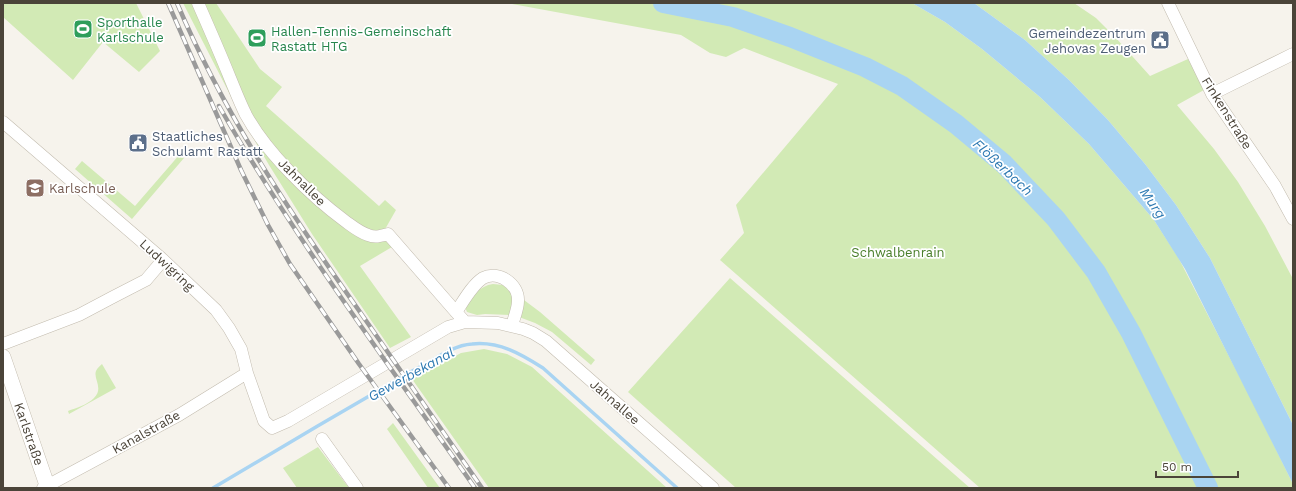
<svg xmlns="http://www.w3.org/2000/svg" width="1296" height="491" viewBox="0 0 1296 491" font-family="'Work Sans',sans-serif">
<rect width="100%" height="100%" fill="#f6f3ec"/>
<path fill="#d2eab5" d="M 3,3 L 136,3 L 160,51 L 139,72 L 103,42 L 73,80 L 3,17 Z
M 183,3 L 216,3 L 260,69 L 282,87 L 266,106 L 379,206 L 385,200 L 396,210 L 384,231 L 397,244 L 360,266 L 411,337 L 390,348 L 312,234 L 269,165 L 245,124 Z
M 506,3 L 912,3 L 945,22 L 982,49 L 1040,97 L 1089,144 L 1154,220 L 1178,257 L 1250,397 L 1293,484 L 1293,488 L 1212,488 L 1135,333 L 1099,270 L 1059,218 L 1007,163 L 959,122 L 905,84 L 881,70 L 798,36 L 881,78 L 954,127 L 1001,169 L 1052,222 L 1092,274 L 1128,334 L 1205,488 L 980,488 L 720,260 L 744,233 L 736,205 L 838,84 L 744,48 L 726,57 L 710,53 L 681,35 Z
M 974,3 L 1074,3 L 1096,18 L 1116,38 L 1150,76 L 1188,59 L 1204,90 L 1177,105 L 1214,149 L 1238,182 L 1265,226 L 1293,279 L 1293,425 L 1210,258 L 1176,205 L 1145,164 L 1108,120 L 1069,80 L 1025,40 Z
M 180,154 L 184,158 L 132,219 L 75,169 L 82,161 L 135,206 Z
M 730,278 L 970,488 L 736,488 L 628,392 Z
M 493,284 L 503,285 L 510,288 L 514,300 L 510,315 L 485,314 L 477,315 L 467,312 L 465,307 C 473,296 479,286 493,284 Z
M 524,300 L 540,312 L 595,360 L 591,365 L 552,332 L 535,323 L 519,317 Z
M 484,349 L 507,354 L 532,367 L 667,488 L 489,488 L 412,379 L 461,353 Z
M 102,364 L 116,388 L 69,414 L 68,411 C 76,408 87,405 94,398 C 104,388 93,379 96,371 C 97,368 100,366 102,364 Z
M 393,423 L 440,488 L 428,488 L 387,429 Z
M 318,447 L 349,488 L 297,488 L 283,468 Z"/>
<path fill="#a9d4f2" d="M 912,3 L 974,3 L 1025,40 L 1069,80 L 1108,120 L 1145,164 L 1176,205 L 1210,258 L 1293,425 L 1293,484 L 1185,269 L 1154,220 L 1089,144 L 1040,97 L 982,49 L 945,22 Z"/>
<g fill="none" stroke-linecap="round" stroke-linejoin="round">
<path stroke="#a9d4f2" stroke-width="3.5" d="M 213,488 C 270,454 326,421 383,388 C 399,378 415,369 431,361 C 444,353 457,345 472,344 C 499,341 521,354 543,368 L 677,488"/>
<path stroke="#a9d4f2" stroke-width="20" d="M 663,3 L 733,17 L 790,37 L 865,67 L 902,86 L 956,124 L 1004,164 L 1056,219 L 1096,272 L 1131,333 L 1208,488"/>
<g stroke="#c2bbae" stroke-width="13">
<path id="minor" d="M 198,3 C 209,28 220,53 230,78 C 235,90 240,103 246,115 C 266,152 310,195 345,221 C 352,226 359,232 368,235 C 375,238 381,236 388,234 L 456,312 L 465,322
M 1168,3 L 1212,94 L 1275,186 L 1293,219
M 1212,94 L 1293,54
M 3,122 L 161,258 L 216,310 L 229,328 L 241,349 L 247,373 L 264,421 L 272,428 L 288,421 L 448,327 L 465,322 L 498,323 L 523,329 L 533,333 L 546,341 L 713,488
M 456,312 C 463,302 472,285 483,278 C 498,270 519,284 518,301 C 518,309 514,318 512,325
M 3,344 L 79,315 L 113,297 L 146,280 L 163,260
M 322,439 L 357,488
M 43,488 L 179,415 L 247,373"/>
</g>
<g stroke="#c2bbae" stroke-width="16">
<path id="tertiary" d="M 3,357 L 48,488"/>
</g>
<use href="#minor" stroke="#fff" stroke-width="12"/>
<use href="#tertiary" stroke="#fff" stroke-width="15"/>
<g stroke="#9a9a9a" stroke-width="4.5">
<path id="rail" d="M 168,3 L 241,170 L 268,225 L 290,264 L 359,364 L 449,488
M 177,3 C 224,114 291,214 360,312 C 401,371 441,429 482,488
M 219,106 C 295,239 387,362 475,488"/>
</g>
<use href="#rail" stroke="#fff" stroke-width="3" stroke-dasharray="9" stroke-linecap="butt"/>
</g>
<defs>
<g id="stadium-square" transform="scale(1)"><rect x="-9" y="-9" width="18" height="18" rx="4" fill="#2e9e5b" stroke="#fff"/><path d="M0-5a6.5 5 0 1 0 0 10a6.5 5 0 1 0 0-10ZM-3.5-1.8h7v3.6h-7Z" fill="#fff"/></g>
<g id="civic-square" transform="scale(1)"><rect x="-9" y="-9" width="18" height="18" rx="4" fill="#5c6f8a" stroke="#fff"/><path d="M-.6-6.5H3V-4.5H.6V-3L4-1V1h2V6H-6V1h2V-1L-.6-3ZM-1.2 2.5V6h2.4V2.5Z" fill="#fff"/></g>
<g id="school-square" transform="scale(1)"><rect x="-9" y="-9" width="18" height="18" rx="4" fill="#8d6e63" stroke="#fff"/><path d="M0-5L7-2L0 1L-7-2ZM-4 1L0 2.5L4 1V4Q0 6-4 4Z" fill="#fff"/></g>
</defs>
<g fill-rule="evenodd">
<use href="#stadium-square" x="83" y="29"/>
<use href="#stadium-square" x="257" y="38"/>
<use href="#civic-square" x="1160" y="40"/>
<use href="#civic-square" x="138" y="143"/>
<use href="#school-square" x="35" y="188"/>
</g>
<g text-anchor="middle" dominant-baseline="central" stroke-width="3.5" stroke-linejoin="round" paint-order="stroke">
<g font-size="13" fill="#27864d" stroke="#fff" text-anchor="start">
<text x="97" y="22">Sporthalle<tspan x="97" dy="15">Karlschule</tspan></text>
<text x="271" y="31">Hallen-Tennis-Gemeinschaft<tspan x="271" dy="15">Rastatt HTG</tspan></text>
</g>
<g font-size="13" fill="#4e5e75" stroke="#fff" text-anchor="end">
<text x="1146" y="33">Gemeindezentrum<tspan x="1146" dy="15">Jehovas Zeugen</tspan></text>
<text x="152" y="136" text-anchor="start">Staatliches<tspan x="152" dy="15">Schulamt Rastatt</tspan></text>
</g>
<g font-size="13" fill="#4b4439" stroke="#fff">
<text transform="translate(1227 113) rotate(58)">Finkenstraße</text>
<text transform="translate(302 182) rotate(45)">Jahnallee</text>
<text transform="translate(167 265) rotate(43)">Ludwigring</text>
<text transform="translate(615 402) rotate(41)">Jahnallee</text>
<text transform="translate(146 432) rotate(-29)">Kanalstraße</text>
<text transform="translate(29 434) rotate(71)">Karlstraße</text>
</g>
<g font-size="13" fill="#785e54" stroke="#fff" text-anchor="start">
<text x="49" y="188">Karlschule</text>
</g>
<g font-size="13" fill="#4a7f2a" stroke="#fff">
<text x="898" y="252">Schwalbenrain</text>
</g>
<g font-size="14" font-style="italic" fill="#2e7ab2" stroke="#fff">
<text transform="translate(1003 167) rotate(43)">Flößerbach</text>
<text transform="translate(1153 203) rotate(55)">Murg</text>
<text transform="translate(411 374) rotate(-29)">Gewerbekanal</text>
</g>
</g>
<rect width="1296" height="491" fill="none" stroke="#4b4439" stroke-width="8"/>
<path d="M1156 471v6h82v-6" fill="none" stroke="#4b4439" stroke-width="2"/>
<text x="1162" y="471" font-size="12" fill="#4b4439" stroke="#ffffff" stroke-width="3" paint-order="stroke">50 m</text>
</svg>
